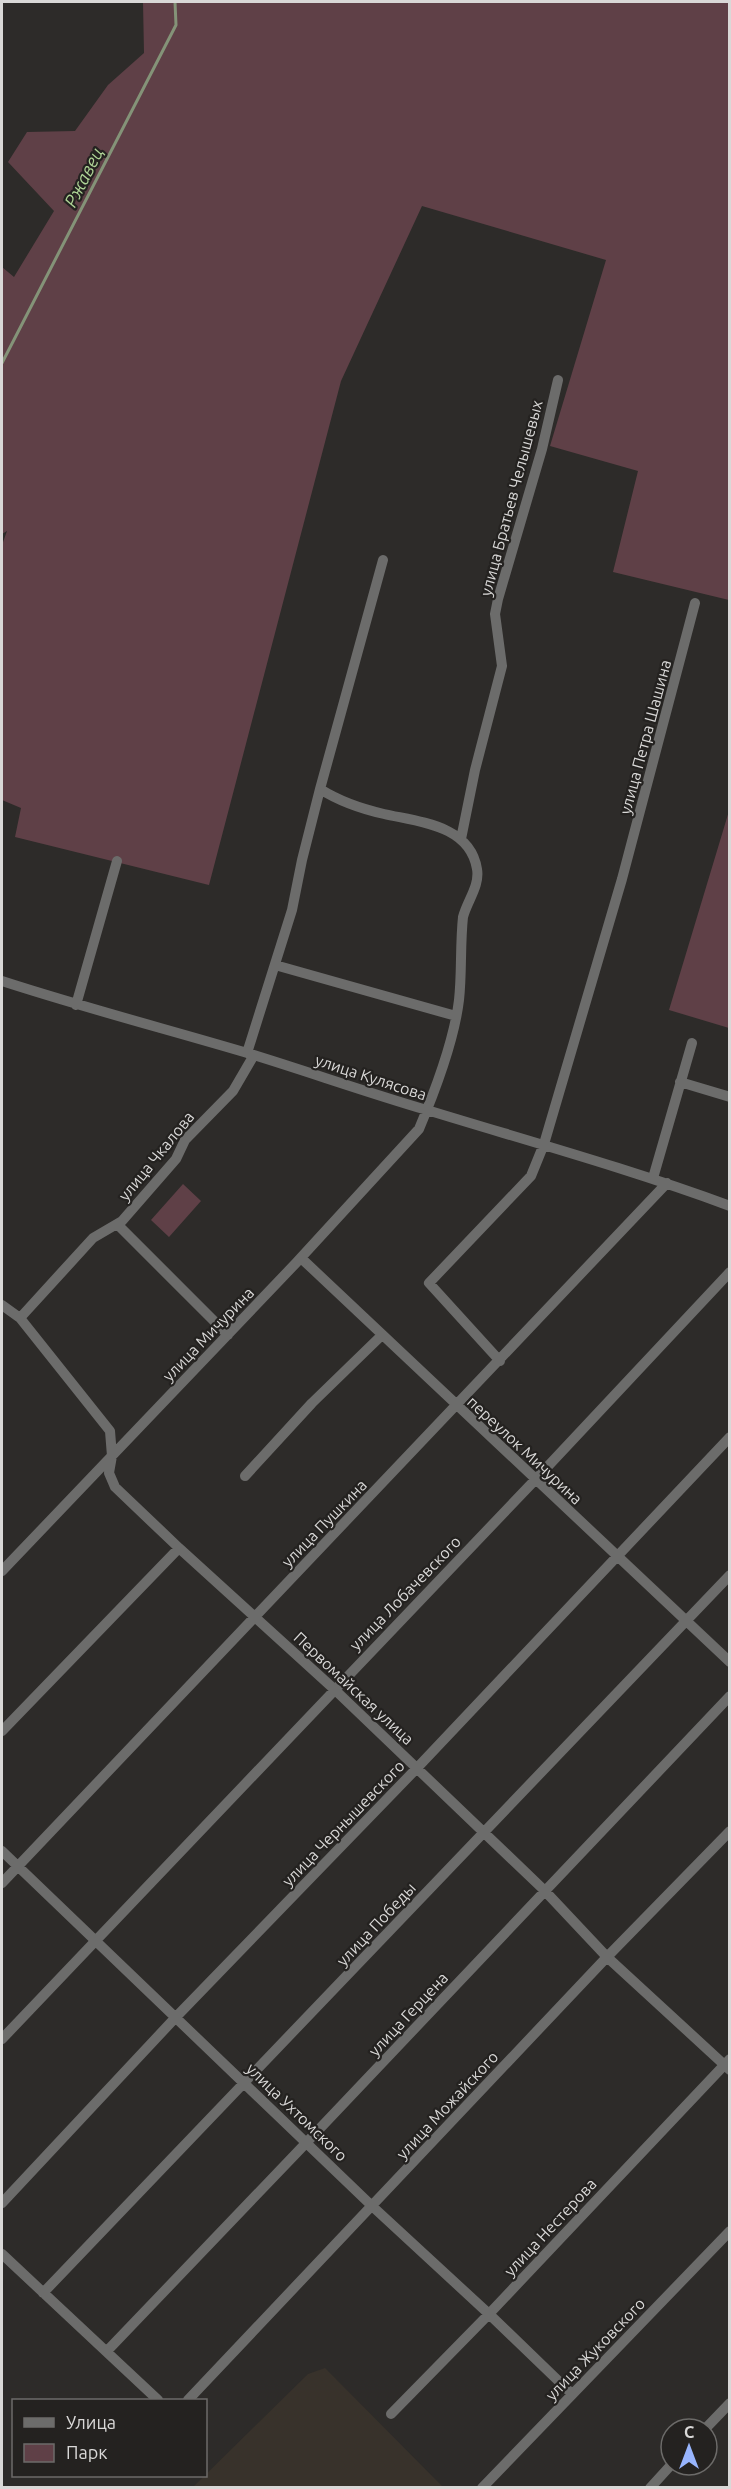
<svg xmlns="http://www.w3.org/2000/svg" width="731" height="2489" viewBox="0 0 731 2489" font-family="Ubuntu,sans-serif">
<rect width="100%" height="100%" fill="#2d2b29"/>
<path fill="#38322b" d="M 325,2368 L 443,2487 L 193,2487 L 308,2374 Z"/>
<path fill="#5f4047" d="M 143,2 L 729,2 L 729,600 L 613,572 L 638,471 L 550,446 L 606,260 L 422,206 L 341,381 L 209,885 L 15,837 L 21,808 L 2,800 L 2,545 L 7,531 L 2,534 L 2,267 L 14,277 L 54,211 L 8,162 L 27,132 L 75,131 L 108,85 L 144,53 Z
M 729,811 L 729,1028 L 669,1010 Z
M 183,1184 L 201,1201 L 169,1237 L 151,1220 Z"/>
<g fill="none" stroke-linecap="round" stroke-linejoin="round">
<path stroke="#849378" stroke-width="3" d="M 2,363 L 176,25 L 175,2"/>
<path stroke="#6c6c6b" stroke-width="10" d="M 461,839 L 475,770 L 502,666 L 495,614 L 498,599 L 542,449 L 558,380
M 275,965 L 456,1016
M 2,981 C 85,1008 170,1030 254,1055 C 312,1073 369,1093 427,1110 C 528,1141 630,1169 730,1206
M 76,1005 L 117,861
M 247,1053 L 292,910 L 302,860 L 320,789 L 383,560
M 680,1082 L 730,1097
M 653,1178 L 692,1043
M 117,1224 L 228,1335
M 301,1258 L 730,1662
M 2,1305 L 20,1318 L 110,1431 L 112,1456 L 109,1473 L 115,1487 L 179,1548 L 334,1689 L 544,1890 L 607,1957 L 730,2070
M 20,1318 L 93,1238 L 122,1221 L 176,1159 L 185,1140 L 233,1091 L 254,1055
M 500,1361 L 429,1283 L 531,1176 L 544,1144 L 622,879 L 695,603
M 245,1476 L 312,1403 L 382,1335
M 2,1571 L 296,1263 L 419,1129 C 435,1091 454,1042 459,1000 C 462,973 460,945 463,917 C 467,901 480,886 477,869 C 470,825 419,822 384,814 C 362,809 339,801 320,789
M 2,1731 L 179,1548
M 2,1851 L 372,2206 L 489,2314 L 572,2394
M 2,1883 L 667,1183
M 2,2039 L 535,1480 L 730,1272
M 2,2203 L 176,2017 L 417,1768 L 730,1437
M 2,2254 L 158,2400
M 43,2293 L 730,1575
M 107,2351 L 307,2142 L 730,1696
M 188,2400 L 607,1957 L 730,1831
M 391,2414 L 489,2314 L 730,2059
M 705,2429 L 730,2403
M 482,2488 L 730,2231
M 650,2488 L 671,2465"/>
</g>
<g text-anchor="middle" dominant-baseline="central" stroke-width="4.5" stroke-linejoin="round" paint-order="stroke">
<g font-size="16" fill="#d9d8d7" stroke="#242220">
<text transform="translate(511 498) rotate(-75)">улица Братьев Челышевых</text>
<text transform="translate(645 737) rotate(-75)">улица Петра Шашина</text>
<text transform="translate(371 1077) rotate(18)">улица Кулясова</text>
<text transform="translate(156 1156) rotate(-51)">улица Чкалова</text>
<text transform="translate(208 1334) rotate(-46)">улица Мичурина</text>
<text transform="translate(525 1450) rotate(43)">переулок Мичурина</text>
<text transform="translate(324 1523) rotate(-46)">улица Пушкина</text>
<text transform="translate(405 1593) rotate(-46)">улица Лобачевского</text>
<text transform="translate(354 1688) rotate(43)">Первомайская улица</text>
<text transform="translate(343 1823) rotate(-46)">улица Чернышевского</text>
<text transform="translate(376 1924) rotate(-47)">улица Победы</text>
<text transform="translate(408 2014) rotate(-47)">улица Герцена</text>
<text transform="translate(447 2105) rotate(-47)">улица Можайского</text>
<text transform="translate(297 2112) rotate(44)">улица Ухтомского</text>
<text transform="translate(550 2227) rotate(-47)">улица Нестерова</text>
<text transform="translate(595 2349) rotate(-46)">улица Жуковского</text>
</g>
<g font-size="18" font-style="italic" fill="#afd496" stroke="#242220">
<text transform="translate(83 177) rotate(-63)">Ржавец</text>
</g>
</g>
<rect width="731" height="2489" fill="none" stroke="#d9d8d7" stroke-width="6"/>
<rect x="12" y="2399" width="195" height="78" fill="#242220" stroke="#6c6b69" stroke-width="1.5"/>
<rect x="24" y="2418" width="30" height="9" fill="#6c6c6b" stroke="#6c6b69" stroke-width="1.5"/>
<text x="66" y="2429" font-size="18" fill="#d9d8d7">Улица</text>
<rect x="24" y="2444" width="30" height="18" fill="#5f4047" stroke="#6c6b69" stroke-width="1.5"/>
<text x="66" y="2459" font-size="18" fill="#d9d8d7">Парк</text>
<g transform="translate(689 2447)"><circle r="28" fill="#242220" stroke="#6c6b69" stroke-width="1.5"/>
<path d="M0-4.5L10 22L0 15L-10 22Z" fill="#98b5fd"/>
<text y="-9" font-size="16" font-weight="bold" text-anchor="middle" fill="#d9d8d7">С</text>
</g>
</svg>
